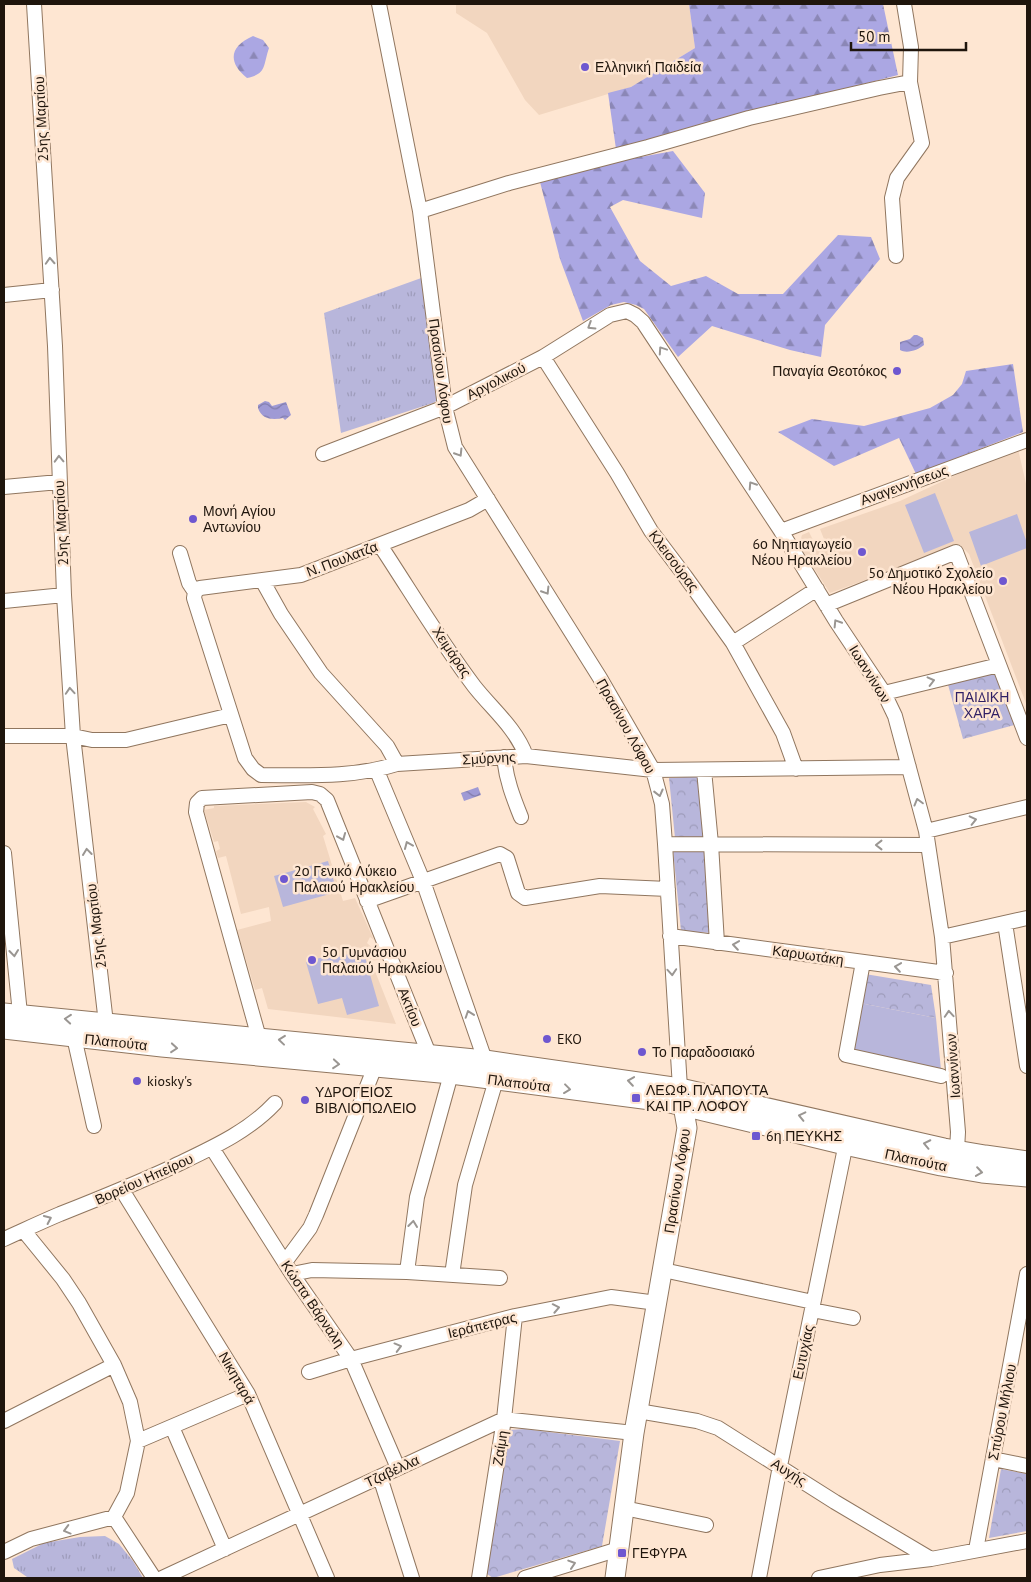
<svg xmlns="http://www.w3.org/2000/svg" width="1031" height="1582" viewBox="0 0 1031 1582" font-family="'PT Sans',sans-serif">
<defs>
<pattern id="grass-tufts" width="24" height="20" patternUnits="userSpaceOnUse" patternTransform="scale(1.25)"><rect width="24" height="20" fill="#b8b6db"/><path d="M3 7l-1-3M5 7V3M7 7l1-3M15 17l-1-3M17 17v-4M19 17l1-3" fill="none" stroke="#9e9cbb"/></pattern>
<pattern id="forest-firs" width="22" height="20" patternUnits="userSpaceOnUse" patternTransform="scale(1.25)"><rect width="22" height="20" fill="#aba7e3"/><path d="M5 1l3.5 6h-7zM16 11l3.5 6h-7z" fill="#8b87b6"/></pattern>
<pattern id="park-crowns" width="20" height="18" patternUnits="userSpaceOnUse" patternTransform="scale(1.25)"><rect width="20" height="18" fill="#b8b6db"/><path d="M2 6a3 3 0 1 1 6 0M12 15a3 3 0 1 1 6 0" fill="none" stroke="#9e9cbb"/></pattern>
<pattern id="water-waves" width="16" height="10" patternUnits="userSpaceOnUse" patternTransform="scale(1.25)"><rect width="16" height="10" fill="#9f9ad5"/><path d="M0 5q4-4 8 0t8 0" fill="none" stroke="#817cab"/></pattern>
</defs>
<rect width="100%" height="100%" fill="#fee6d2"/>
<path fill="#f2d6bf" d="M 456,4 L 689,4 L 695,48 L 631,87 L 539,115 L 525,100 L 487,33 L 456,13 Z
M 1018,449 L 1027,488 L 1027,706 L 969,554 L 960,545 L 830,593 L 799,545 L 802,535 L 809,532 L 815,544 L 824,539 L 820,529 L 900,501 L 997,456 Z
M 306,802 L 315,807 L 313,809 L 326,834 L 323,836 L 343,901 L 355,898 L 374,940 L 370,937 L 367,943 L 384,959 L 371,961 L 396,1024 L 268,1009 L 262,988 L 255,990 L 237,930 L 271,921 L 269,907 L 241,914 L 226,856 L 218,858 L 216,851 L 220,849 L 218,841 L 214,842 L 204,810 L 214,808 L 214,806 Z"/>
<path fill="url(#grass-tufts)" d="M 424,277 L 443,397 L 433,403 L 341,433 L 324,313 Z
M 105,1536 L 119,1544 L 133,1561 L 143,1578 L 27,1577 L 14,1568 L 12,1559 L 44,1543 L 80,1537 Z"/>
<path fill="url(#forest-firs)" d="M 689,4 L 883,4 L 898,75 L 616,149 L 608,93 L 631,87 L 695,48 Z
M 253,36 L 263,40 L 269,48 C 263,65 267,74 247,78 C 227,62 230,46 253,36 Z
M 673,151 L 705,193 L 702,218 L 623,200 L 610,207 L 640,261 L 671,286 L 706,276 L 738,294 L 783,294 L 838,235 L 871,237 L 880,259 L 825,325 L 821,357 L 790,350 L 712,326 L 678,357 L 644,309 L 636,305 L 624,302 L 611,305 L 583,321 L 560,259 L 540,182 L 619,161 Z
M 1013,364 L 1023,432 L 916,474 L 899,438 L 834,466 L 778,432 L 812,419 L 864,426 L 930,408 L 953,395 L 962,384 L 966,371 Z"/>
<path fill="url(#park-crowns)" d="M 997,668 L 1018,724 L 963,739 L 947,681 Z
M 700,776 L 705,838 L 675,838 L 669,778 Z
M 706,849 L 712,933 L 681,931 L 673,850 Z
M 865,974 L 931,985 L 936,1018 L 860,1003 Z
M 525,1429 L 620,1441 L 602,1546 L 493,1578 L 487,1574 L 507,1430 Z
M 1001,1469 L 1027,1474 L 1027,1531 L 989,1538 Z"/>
<path fill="#b8b6db" d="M 935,493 L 954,541 L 924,553 L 905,505 Z
M 1017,514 L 1027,543 L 1027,548 L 981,566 L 969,532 Z
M 328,861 L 337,892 L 283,907 L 274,876 Z
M 363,950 L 379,1006 L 347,1015 L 342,998 L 318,1004 L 306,962 L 330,955 L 331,959 Z
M 860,1003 L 936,1018 L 941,1070 L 851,1052 Z"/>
<path fill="url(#water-waves)" d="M 914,335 L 917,335 L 923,338 L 924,345 C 918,350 907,354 900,350 L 900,342 L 910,339 Z
M 265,401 L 269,402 L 272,406 L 286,402 L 291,415 L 285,420 L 283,418 C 273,420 262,420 258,408 L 258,405 Z
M 478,787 L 481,795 L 464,801 L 461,793 Z"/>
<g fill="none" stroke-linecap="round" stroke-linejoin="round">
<path stroke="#ddc7b4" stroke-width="24" stroke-dasharray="24 12" stroke-linecap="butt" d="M 1026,1578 L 1027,1578"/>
<g stroke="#90765f" stroke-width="16">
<path id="street" d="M 34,4 L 55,346 L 64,595 L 73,736 L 107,1032
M 379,4 L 420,211 L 445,407 L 455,447 L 600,678 L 653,770 L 662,804 L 665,844 L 680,1088
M 420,211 L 509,183 L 648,147 L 749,118 L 879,88 L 910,82 L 911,47 L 904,4
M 896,256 L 892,198 L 897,178 L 922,143 L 910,82
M 4,295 L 52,290
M 543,357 L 617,473 L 651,531 L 685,576 L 733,643 L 783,733 L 796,769
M 323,454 L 445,407 L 543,357 L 610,315 L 627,311 L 635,315 L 643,322 L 781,531 L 836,621 L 884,693 L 895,716 L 926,831 L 942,937 L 958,1132 L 957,1150
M 4,487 L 59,482
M 488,499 L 469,510 L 301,575 L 200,588 L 195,592 L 194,598 L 245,758 L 253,769 L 261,775 C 306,775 353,778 397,764 L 526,756 L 653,770 L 909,767
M 781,531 L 1027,440
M 380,545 C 411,592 440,641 474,686 C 492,709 516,728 526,756
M 180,553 L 189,583 L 195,592
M 262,580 L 281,614 L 321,673 L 387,746 L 397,764
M 4,601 L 64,595
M 826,605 L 956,552 L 1027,738
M 733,643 L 817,589
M 884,693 L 999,665
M 4,736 L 73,736 L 92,740 L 126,740 L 231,715
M 504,757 C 506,779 513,797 521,817
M 704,770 L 711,844 L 717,943
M 377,771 L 423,881 L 485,1060
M 926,831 L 1027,807
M 665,844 L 928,845
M 4,853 L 20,1014
M 367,901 L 500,854 L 507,858 L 518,893 L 525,898 L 600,886 L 668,889
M 1005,923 L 1027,1066
M 670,936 L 946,973
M 942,937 L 1027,918
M 863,962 L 846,1055 L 941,1076
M 74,1037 L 94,1126
M 259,1038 L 196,812 L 197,803 L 202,798 L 312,792 L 320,794 L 327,800 L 429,1054
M 212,1148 L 292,1274 L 351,1359 L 398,1468
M 122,1190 L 248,1394 L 327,1578
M 24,1231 L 63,1279 L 79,1303 L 114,1365 L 130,1402 L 138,1441 L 127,1493 L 114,1517 L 154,1578
M 4,1239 C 22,1231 41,1222 60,1214 C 98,1199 135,1184 172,1167 C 209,1149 247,1133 275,1103
M 285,1262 L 310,1228 L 316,1215 L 378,1059
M 663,1270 L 813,1302
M 407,1272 L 417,1197 L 451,1074
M 292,1274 L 312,1270 L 407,1272 L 500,1278
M 452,1275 L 465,1185 L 496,1080
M 812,1310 L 853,1318
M 309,1372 L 351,1359 L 515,1316 L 611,1297 L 657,1303
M 638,1411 L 697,1421 L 718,1428 L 835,1502 L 931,1559
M 4,1421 L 114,1365
M 172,1427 L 225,1549
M 138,1441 L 248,1394
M 993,1459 L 1027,1466
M 380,1477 L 412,1578
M 624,1508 L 706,1525
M 976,1550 L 1027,1274
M 4,1552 L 31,1539 L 114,1517
M 162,1578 L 504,1419 L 634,1433
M 479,1578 L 504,1419 L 515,1316
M 525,1578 L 619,1549
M 759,1578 L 780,1466 L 847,1138
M 819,1578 L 880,1565 L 931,1559 L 1027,1541"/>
</g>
<g stroke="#90765f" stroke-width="21">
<path id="secondary" d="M 4,1013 L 485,1060 L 680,1088 L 944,1148 L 985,1155 L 1027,1161
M 4,1029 L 162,1047 L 451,1074 L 666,1102 L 845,1145 L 941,1166 L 982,1173 L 1027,1177
M 615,1578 L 634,1433 L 687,1128 L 681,1094"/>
</g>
<use href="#street" stroke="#fff" stroke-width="14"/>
<use href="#secondary" stroke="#fff" stroke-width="19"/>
</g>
<defs><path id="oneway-chevron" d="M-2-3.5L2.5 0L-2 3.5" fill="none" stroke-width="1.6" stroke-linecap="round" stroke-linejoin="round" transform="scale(1.25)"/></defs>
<g stroke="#9a9692">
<use href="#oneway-chevron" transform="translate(50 261) rotate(-93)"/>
<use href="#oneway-chevron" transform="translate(591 326) rotate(148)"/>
<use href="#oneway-chevron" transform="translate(662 350) rotate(-124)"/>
<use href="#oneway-chevron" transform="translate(459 453) rotate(58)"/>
<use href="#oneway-chevron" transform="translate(59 459) rotate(-92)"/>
<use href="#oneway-chevron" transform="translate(752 485) rotate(-123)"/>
<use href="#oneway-chevron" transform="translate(546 591) rotate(58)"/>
<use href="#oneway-chevron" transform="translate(837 623) rotate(-122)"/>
<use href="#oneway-chevron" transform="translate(931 681) rotate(-14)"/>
<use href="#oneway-chevron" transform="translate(70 691) rotate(-94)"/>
<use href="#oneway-chevron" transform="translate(659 793) rotate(76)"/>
<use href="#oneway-chevron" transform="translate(918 802) rotate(-105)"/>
<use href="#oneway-chevron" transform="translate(973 820) rotate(-13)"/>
<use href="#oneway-chevron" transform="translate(342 837) rotate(68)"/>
<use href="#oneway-chevron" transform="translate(408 845) rotate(-113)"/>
<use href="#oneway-chevron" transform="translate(879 845) rotate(-180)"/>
<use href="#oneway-chevron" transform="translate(87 852) rotate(-97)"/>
<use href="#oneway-chevron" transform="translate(736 945) rotate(-172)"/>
<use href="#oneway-chevron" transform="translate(14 953) rotate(84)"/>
<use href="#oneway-chevron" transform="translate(898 967) rotate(-172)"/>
<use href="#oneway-chevron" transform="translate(672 972) rotate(86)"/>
<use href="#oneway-chevron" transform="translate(469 1014) rotate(-109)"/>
<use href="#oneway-chevron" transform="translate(949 1014) rotate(-94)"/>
<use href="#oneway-chevron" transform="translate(68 1019) rotate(-175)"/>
<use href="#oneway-chevron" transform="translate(282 1040) rotate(-174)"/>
<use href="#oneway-chevron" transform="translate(174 1048) rotate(5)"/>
<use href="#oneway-chevron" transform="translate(336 1064) rotate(5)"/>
<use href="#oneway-chevron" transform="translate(631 1081) rotate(-172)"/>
<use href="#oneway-chevron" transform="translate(567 1089) rotate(7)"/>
<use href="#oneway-chevron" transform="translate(802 1116) rotate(-167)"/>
<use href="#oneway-chevron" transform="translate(927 1144) rotate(-168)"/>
<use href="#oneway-chevron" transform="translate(979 1172) rotate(8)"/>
<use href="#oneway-chevron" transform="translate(48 1219) rotate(-25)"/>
<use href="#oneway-chevron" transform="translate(413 1224) rotate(-83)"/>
<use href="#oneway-chevron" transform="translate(556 1308) rotate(-11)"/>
<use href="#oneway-chevron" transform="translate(398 1347) rotate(-15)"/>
<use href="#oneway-chevron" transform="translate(67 1530) rotate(165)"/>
<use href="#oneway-chevron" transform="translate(572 1564) rotate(-18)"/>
</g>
<g fill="#6e57d0" stroke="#fee6d2" stroke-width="2">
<circle cx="585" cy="67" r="5"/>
<circle cx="897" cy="371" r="5"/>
<circle cx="193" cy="519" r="5"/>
<circle cx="862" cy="552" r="5"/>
<circle cx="1003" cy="581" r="5"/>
<circle cx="284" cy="879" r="5"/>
<circle cx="312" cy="960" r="5"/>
<circle cx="547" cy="1039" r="5"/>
<circle cx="642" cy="1052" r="5"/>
<circle cx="137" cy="1081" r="5"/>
<rect x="631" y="1093" width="10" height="10" rx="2.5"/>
<circle cx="305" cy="1100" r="5"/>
<rect x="751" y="1131" width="10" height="10" rx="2.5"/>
<rect x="617" y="1548" width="10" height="10" rx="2.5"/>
</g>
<g text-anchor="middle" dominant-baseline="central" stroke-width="5" stroke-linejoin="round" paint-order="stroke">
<g font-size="14" fill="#1f150c" stroke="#fee6d2" text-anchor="start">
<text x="595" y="67">Ελληνική Παιδεία</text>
<text x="887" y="371" text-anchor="end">Παναγία Θεοτόκος</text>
<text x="203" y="511">Μονή Αγίου<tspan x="203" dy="16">Αντωνίου</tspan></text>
<text x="852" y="544" text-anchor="end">6ο Νηπιαγωγείο<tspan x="852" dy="16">Νέου Ηρακλείου</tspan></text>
<text x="993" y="573" text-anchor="end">5ο Δημοτικό Σχολείο<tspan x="993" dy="16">Νέου Ηρακλείου</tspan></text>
<text x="294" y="871">2ο Γενικό Λύκειο<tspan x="294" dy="16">Παλαιού Ηρακλείου</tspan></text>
<text x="322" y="952">5ο Γυμνάσιου<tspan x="322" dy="16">Παλαιού Ηρακλείου</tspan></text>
<text x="557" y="1039">EKO</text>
<text x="652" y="1052">Το Παραδοσιακό</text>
<text x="147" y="1081">kiosky's</text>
<text x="646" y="1090">ΛΕΩΦ. ΠΛΑΠΟΥΤΑ<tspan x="646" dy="16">ΚΑΙ ΠΡ. ΛΟΦΟΥ</tspan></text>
<text x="315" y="1092">ΥΔΡΟΓΕΙΟΣ<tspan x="315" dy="16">ΒΙΒΛΙΟΠΩΛΕΙΟ</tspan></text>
<text x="766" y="1136">6η ΠΕΥΚΗΣ</text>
<text x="632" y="1553">ΓΕΦΥΡΑ</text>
</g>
<g font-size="14" fill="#1f150c" stroke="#fee6d2">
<text transform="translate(41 119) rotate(-93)">25ης Μαρτίου</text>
<text transform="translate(441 371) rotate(82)">Πρασίνου Λόφου</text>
<text transform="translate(496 381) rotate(-27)">Αργολικού</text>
<text transform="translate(904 485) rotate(-20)">Αναγεννήσεως</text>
<text transform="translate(61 523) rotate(-93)">25ης Μαρτίου</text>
<text transform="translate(342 559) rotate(-21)">Ν. Πουλατζα</text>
<text transform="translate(674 561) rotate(53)">Κλεισούρας</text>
<text transform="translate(452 652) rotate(56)">Χειμάρας</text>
<text transform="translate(870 674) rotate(58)">Ιωαννίνων</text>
<text transform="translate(626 726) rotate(61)">Πρασίνου Λόφου</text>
<text transform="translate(489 758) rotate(-3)">Σμύρνης</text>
<text transform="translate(96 926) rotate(-97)">25ης Μαρτίου</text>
<text transform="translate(808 955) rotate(8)">Καρυωτάκη</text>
<text transform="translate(410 1007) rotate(68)">Ακτίου</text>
<text transform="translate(116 1042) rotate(6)">Πλαπούτα</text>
<text transform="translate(953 1066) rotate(-94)">Ιωαννίνων</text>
<text transform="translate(519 1083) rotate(7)">Πλαπούτα</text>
<text transform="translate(916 1160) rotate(12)">Πλαπούτα</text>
<text transform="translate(144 1179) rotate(-24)">Βορείου Ηπείρου</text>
<text transform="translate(677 1181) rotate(-81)">Πρασίνου Λόφου</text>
<text transform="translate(313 1304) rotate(56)">Κώστα Βάρναλη</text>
<text transform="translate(482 1325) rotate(-14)">Ιεράπετρας</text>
<text transform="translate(803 1352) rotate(-78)">Ευτυχίας</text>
<text transform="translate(237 1378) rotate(60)">Νικηταρά</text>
<text transform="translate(1002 1412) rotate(-79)">Σπύρου Μήλιου</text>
<text transform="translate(500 1448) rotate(-81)">Ζαίμη</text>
<text transform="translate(392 1471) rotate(-25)">Τζαβέλλα</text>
<text transform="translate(789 1472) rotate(32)">Αυγής</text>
</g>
<g font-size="14" fill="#2f1f65" stroke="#fee6d2">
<text x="982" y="697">ΠΑΙΔΙΚΗ<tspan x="982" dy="16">ΧΑΡΑ</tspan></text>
</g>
</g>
<rect width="1031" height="1582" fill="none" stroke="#1f150c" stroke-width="10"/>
<path d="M851 42v8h115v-8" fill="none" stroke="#1f150c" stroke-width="2.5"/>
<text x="858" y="42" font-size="15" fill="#1f150c" stroke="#fee6d2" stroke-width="4" paint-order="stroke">50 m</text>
</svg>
